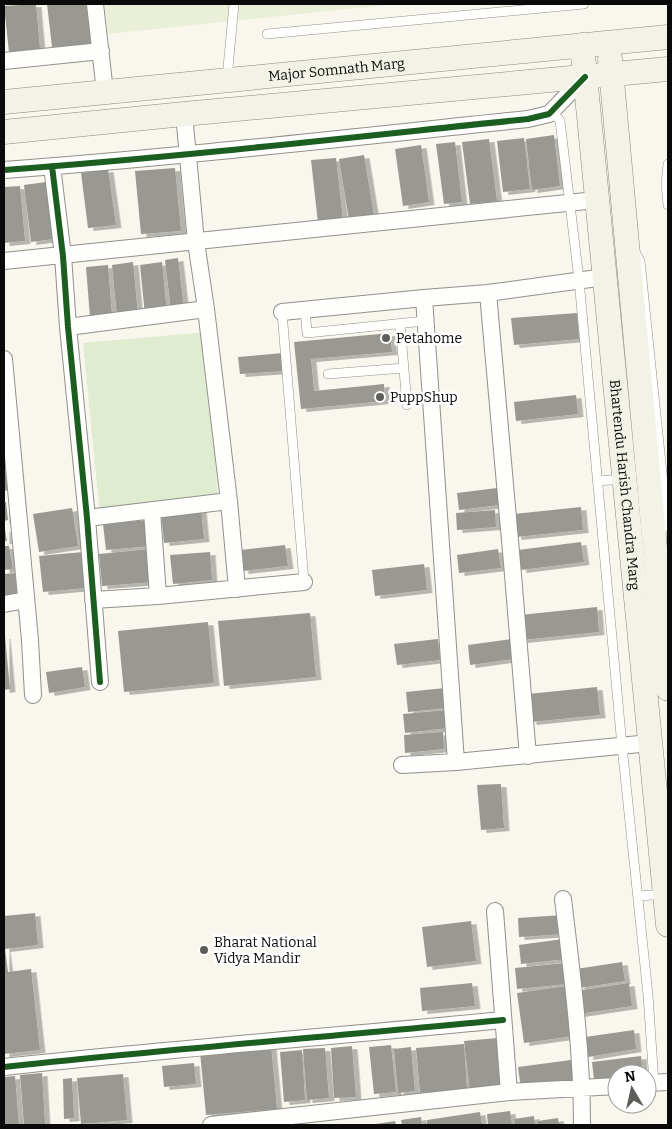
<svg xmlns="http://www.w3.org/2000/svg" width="672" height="1129" viewBox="0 0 672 1129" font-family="Bitter,serif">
<defs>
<filter id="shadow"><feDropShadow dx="5.5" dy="3" stdDeviation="0" flood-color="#0004"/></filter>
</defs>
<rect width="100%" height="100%" fill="#f8f6ed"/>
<path fill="#e0eccf" d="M 208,332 L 218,504 L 100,516 L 83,343 Z"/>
<path fill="#eaf0d8" d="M 105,4 L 396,4 L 108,34 Z"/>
<path fill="#9a9893" filter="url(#shadow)" d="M 36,4 L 40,49 L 9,52 L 4,6 Z
M 47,4 L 88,4 L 91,45 L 52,47 Z
M 554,135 L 560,186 L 532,190 L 526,139 Z
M 524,138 L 530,189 L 503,192 L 497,141 Z
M 489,139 L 497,201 L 470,204 L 462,142 Z
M 455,142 L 462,202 L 444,204 L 436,144 Z
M 421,145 L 429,202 L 403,206 L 395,149 Z
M 364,155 L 374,216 L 349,220 L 339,159 Z
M 336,158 L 343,220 L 318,223 L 311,160 Z
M 175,168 L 181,231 L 141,234 L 135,171 Z
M 108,169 L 116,225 L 88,228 L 81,173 Z
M 46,182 L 53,239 L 31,242 L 24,185 Z
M 20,186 L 25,241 L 4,243 L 4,187 Z
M 178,258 L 184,309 L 171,310 L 165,260 Z
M 133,262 L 138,315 L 117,317 L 112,265 Z
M 162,262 L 167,313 L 145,315 L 140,265 Z
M 108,265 L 112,316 L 90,317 L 86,267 Z
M 577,313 L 579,339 L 514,345 L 511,318 Z
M 390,333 L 392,352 L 311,359 L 314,391 L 384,384 L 385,401 L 301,409 L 294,342 Z
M 283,353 L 284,371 L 240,374 L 238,357 Z
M 576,395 L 578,414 L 516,421 L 514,402 Z
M 4,468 L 5,468 L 8,490 L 4,491 Z
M 497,488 L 499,505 L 459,510 L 457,493 Z
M 4,502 L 6,502 L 8,520 L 4,521 Z
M 581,507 L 583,530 L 516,537 L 514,514 Z
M 72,508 L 78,546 L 39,552 L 33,514 Z
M 201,509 L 204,539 L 164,543 L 161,513 Z
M 495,510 L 496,527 L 457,530 L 456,513 Z
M 149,520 L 151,546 L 106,550 L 103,524 Z
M 4,529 L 5,529 L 7,541 L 4,541 Z
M 581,542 L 584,562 L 521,570 L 518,550 Z
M 285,545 L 288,566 L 243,571 L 240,550 Z
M 4,546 L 9,546 L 13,569 L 4,570 Z
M 150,549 L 154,582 L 102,586 L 99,554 Z
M 498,549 L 501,568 L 459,573 L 457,555 Z
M 83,552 L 86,588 L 43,592 L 39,556 Z
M 210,552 L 212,580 L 173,584 L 170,555 Z
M 424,564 L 427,590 L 375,596 L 372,570 Z
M 15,573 L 17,594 L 4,596 L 4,574 Z
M 597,607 L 599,632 L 522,640 L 520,615 Z
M 310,613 L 316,677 L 224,686 L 218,621 Z
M 208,622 L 214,683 L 124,692 L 118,631 Z
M 4,636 L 5,636 L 10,689 L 4,690 Z
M 438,639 L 440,660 L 397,665 L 394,644 Z
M 511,639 L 513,659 L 470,665 L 468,645 Z
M 82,667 L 85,687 L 49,693 L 46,672 Z
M 597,687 L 600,715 L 531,722 L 528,694 Z
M 445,688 L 447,708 L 408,712 L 406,692 Z
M 448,710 L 449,728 L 405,733 L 403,714 Z
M 443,732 L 444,749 L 405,753 L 404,735 Z
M 501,784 L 504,828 L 481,830 L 477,785 Z
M 35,913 L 38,945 L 5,949 L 8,972 L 31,969 L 40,1050 L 4,1054 L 4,916 Z
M 563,915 L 564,934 L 519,937 L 518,918 Z
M 471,921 L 476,961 L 427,967 L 422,927 Z
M 563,939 L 566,959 L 521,964 L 519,945 Z
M 622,962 L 625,981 L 579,988 L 576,969 Z
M 565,963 L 567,984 L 517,989 L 515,968 Z
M 472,983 L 475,1006 L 422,1011 L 420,988 Z
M 629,983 L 632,1006 L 579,1014 L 576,991 Z
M 567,986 L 574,1036 L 524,1043 L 517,993 Z
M 634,1030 L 636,1049 L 588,1057 L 585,1037 Z
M 497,1038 L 502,1087 L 470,1091 L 464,1041 Z
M 464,1044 L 467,1089 L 420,1093 L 416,1048 Z
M 271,1045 L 277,1109 L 206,1115 L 200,1052 Z
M 391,1045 L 396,1092 L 374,1094 L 369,1047 Z
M 352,1046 L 356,1097 L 334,1098 L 331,1048 Z
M 411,1047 L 415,1091 L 398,1093 L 394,1049 Z
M 325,1048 L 329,1098 L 307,1100 L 303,1049 Z
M 302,1050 L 305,1100 L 284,1102 L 280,1052 Z
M 641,1056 L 643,1074 L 617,1074 L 617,1077 L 594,1080 L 592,1062 Z
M 571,1060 L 574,1083 L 521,1089 L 518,1067 Z
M 194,1063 L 196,1084 L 164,1087 L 162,1066 Z
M 42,1073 L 45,1124 L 24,1125 L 20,1075 Z
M 123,1074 L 127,1120 L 81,1124 L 77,1078 Z
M 15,1076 L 19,1125 L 4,1125 L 4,1077 Z
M 72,1078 L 74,1118 L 64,1119 L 63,1079 Z
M 510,1111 L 512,1125 L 488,1125 L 487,1114 Z
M 480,1112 L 482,1125 L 427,1125 L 427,1120 Z
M 534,1116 L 535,1125 L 515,1125 L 514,1119 Z
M 421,1117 L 422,1125 L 402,1125 L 401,1120 Z
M 558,1118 L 559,1125 L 538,1125 L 538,1121 Z
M 395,1121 L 396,1125 L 376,1125 L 376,1124 Z"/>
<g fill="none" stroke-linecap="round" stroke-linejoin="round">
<g stroke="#91908c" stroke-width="10">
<path id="service" d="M 267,34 L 584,4
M 227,78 L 234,4
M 552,111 L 560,121 L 579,280 L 622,746 L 648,995 L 654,1083
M 668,164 L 666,184 L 668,205
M 635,252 L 640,261 L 667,521 L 665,526 L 658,536
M 305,309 L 307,333 L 425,321
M 282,312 L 304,582
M 400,323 L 407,405
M 328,374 L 404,368
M 597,481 L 624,479
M 638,896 L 665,894"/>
</g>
<g stroke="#91908c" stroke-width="18">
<path id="minor" d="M 95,4 L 105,92
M 4,61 L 101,51
M 184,114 L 196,242 L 206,309 L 229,501 L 237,589
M 52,166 L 63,256 L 68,327 L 87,518 L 100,682
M 4,170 C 179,157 354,137 528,119 L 549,114 L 585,77
M 4,261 L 596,200
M 488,293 L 512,563 L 528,756
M 424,298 L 456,762
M 282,312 L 424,298 L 488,293 L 605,277
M 68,327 L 206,309
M 4,359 L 30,640 L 33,695
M 152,511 L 158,596
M 87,518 L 229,501
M 93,600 L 158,596 L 304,582
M 4,604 L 26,600
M 402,765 L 456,762 L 650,743
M 563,899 C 572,974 582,1049 582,1125
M 495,911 L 509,1092
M 4,1067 C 170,1049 337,1036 503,1020
M 647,1083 L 668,1082
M 211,1125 L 509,1092 L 617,1086"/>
</g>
<g stroke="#888783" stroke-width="25">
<g id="secondary">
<path id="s1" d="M 582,45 L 668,925"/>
<path d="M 610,59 L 668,689"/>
<path id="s2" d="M 4,102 L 668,37"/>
<path d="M 4,132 L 184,114 L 668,69"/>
</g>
</g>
<use href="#service" stroke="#fefefc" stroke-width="9"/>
<use href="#minor" stroke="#fefefc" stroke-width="16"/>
<use href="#secondary" stroke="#f3f2e7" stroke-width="24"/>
<g stroke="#fff" stroke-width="9">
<path id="cycleway" d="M 52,166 L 63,256 L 68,327 L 87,518 L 100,682
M 4,170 C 179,157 354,137 528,119 L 549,114 L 585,77
M 4,1067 C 170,1049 337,1036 503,1020"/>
</g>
<use href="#cycleway" stroke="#1b5e20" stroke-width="6"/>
</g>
<g fill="#5d5d59" stroke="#fff" stroke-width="2">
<circle cx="386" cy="338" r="5"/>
<circle cx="380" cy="397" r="5"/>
<circle cx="204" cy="950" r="5"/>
</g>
<g text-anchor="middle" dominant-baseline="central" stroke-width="5" stroke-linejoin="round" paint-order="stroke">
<g font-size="14" fill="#0a0a0a" stroke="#fff">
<text stroke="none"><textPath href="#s2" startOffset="334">Major Somnath Marg</textPath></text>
<text stroke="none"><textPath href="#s1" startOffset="442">Bhartendu Harish Chandra Marg</textPath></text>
</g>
<g font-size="14" fill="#0a0a0a" stroke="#fff" text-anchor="start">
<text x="396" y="338">Petahome</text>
<text x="390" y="397">PuppShup</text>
<text x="214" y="942">Bharat National<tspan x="214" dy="16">Vidya Mandir</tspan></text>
</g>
</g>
<rect width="672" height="1129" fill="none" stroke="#0a0a0a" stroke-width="10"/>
<g transform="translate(632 1089) rotate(351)"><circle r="24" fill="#ffffff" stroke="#9d9d9d"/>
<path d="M0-4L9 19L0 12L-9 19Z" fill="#5d5d59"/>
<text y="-8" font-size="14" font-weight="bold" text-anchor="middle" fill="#0a0a0a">N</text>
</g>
</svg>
